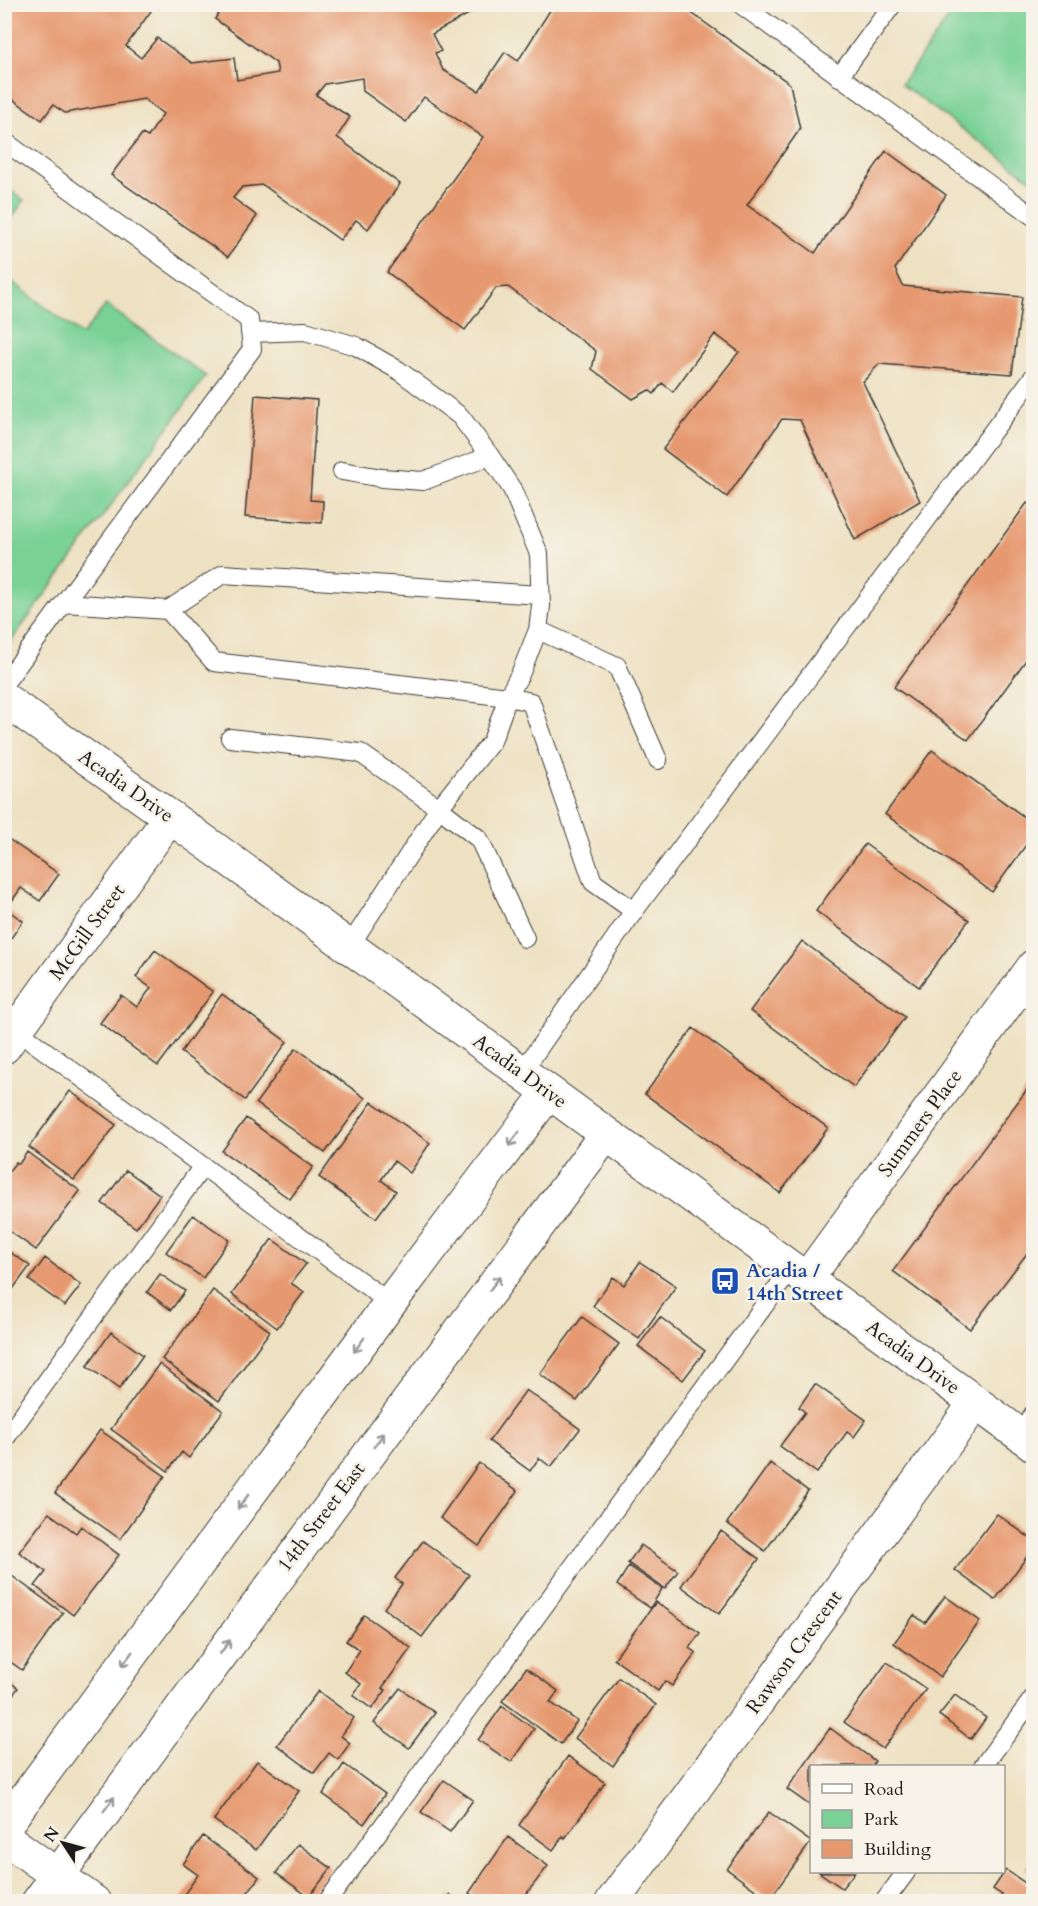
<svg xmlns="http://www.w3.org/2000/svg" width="1038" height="1906" viewBox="0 0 1038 1906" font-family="Cardo,serif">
<rect width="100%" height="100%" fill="#f7f3e8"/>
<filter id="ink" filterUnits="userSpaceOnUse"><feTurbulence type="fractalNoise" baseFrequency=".0167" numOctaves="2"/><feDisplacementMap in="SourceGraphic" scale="12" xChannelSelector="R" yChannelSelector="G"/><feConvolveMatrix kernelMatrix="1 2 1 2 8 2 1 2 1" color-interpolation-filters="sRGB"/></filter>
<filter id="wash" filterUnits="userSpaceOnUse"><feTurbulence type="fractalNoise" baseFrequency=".008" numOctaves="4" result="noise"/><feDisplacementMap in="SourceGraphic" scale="24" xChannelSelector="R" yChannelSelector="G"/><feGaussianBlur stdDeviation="1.35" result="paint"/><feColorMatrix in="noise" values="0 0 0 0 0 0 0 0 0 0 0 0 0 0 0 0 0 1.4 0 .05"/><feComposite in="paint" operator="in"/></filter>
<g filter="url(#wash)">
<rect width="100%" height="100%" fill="#eee1c2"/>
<path fill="#79d196" stroke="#4a7659" stroke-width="1.5" d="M 958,5 L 1033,5 L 1033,181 L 901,84 Z
M 5,187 L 24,200 L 5,229 Z
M 5,276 L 82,335 L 106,305 L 206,376 L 8,645 L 4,643 Z"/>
<g id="blocks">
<path fill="#e6996f" d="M 4,4 L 142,4 L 151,11 L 126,46 L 141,58 L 157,38 L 192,63 L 234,58 L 237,80 L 278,73 L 276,63 L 215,19 L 224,4 L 487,4 L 432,34 L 441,51 L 435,53 L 443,70 L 479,91 L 505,52 L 518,61 L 554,4 L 679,4 L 790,84 L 800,129 L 747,205 L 815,253 L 886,151 L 946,195 L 895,269 L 903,286 L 1022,297 L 1012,374 L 879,364 L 863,382 L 920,501 L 855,540 L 800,420 L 782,419 L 727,497 L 663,449 L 739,352 L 715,334 L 673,392 L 662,383 L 654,394 L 649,390 L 633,399 L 592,369 L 596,351 L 508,287 L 496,288 L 465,330 L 387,272 L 483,137 L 424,97 L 406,122 L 363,91 L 362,78 L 325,84 L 316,95 L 350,117 L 337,137 L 400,184 L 368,229 L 356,220 L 340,240 L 263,185 L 242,187 L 233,198 L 257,216 L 228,257 L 111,175 L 142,134 L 148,137 L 163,114 L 144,99 L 65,113 L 53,105 L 42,120 L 4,93 Z
M 255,395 L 317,400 L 310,500 L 323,501 L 322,523 L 245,517 Z
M 1027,503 L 1034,508 L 1034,649 L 968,740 L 894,687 Z
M 932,750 L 1034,824 L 1034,834 L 992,892 L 885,814 Z
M 4,836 L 59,874 L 40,901 L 21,888 L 6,909 L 23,921 L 4,948 Z
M 865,844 L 969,920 L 919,987 L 816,911 Z
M 802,941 L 905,1017 L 854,1087 L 750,1011 Z
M 155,950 L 213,992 L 158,1066 L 100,1023 L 121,995 L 137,1007 L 151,988 L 136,977 Z
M 222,994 L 287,1042 L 245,1100 L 181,1052 Z
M 693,1028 L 828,1128 L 780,1193 L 645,1094 Z
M 296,1048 L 365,1098 L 325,1153 L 256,1103 Z
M 1028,1088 L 1034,1092 L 1034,1244 L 970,1329 L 893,1271 Z
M 70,1091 L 116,1125 L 74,1180 L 29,1147 Z
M 372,1102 L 430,1143 L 410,1173 L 394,1161 L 381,1180 L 396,1191 L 376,1218 L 319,1177 Z
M 246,1118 L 313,1167 L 290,1199 L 222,1151 Z
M 27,1152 L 80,1191 L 36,1250 L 4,1227 L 4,1177 L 16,1162 L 19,1164 Z
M 126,1170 L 160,1195 L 136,1228 L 102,1203 Z
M 193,1215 L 229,1240 L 203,1278 L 166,1252 Z
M 272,1239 L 306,1264 L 291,1283 L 304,1292 L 277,1328 L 232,1294 Z
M 4,1248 L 30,1266 L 4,1301 Z
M 45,1258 L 81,1285 L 65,1306 L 29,1280 Z
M 640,1262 L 676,1286 L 639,1339 L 593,1306 L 613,1277 L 624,1285 Z
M 160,1274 L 185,1291 L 171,1310 L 147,1292 Z
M 213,1290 L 270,1331 L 219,1401 L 162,1359 Z
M 582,1317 L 619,1344 L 577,1401 L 540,1374 Z
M 660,1317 L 705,1351 L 683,1380 L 638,1346 Z
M 111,1332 L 143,1355 L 119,1389 L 87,1366 Z
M 159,1364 L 223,1411 L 189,1458 L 182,1452 L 168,1471 L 111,1429 Z
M 815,1384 L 866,1420 L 854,1437 L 847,1432 L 817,1473 L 780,1446 L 805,1412 L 799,1407 Z
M 526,1390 L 580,1429 L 551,1467 L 539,1458 L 530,1471 L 489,1441 Z
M 100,1430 L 165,1476 L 120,1539 L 55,1493 Z
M 479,1463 L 518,1491 L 479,1546 L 440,1518 Z
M 770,1463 L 808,1491 L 765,1551 L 727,1523 Z
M 49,1513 L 76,1533 L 81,1526 L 119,1555 L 73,1615 L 35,1586 L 46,1572 L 19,1552 Z
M 997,1514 L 1034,1541 L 1034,1547 L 995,1600 L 955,1570 Z
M 721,1531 L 759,1559 L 719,1614 L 681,1586 Z
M 423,1541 L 469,1575 L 422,1637 L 384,1608 L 402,1584 L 395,1578 Z
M 641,1545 L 678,1571 L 665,1589 L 628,1563 Z
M 629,1566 L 662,1589 L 650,1608 L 617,1585 Z
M 5,1571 L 63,1613 L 22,1670 L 5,1658 Z
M 945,1596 L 980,1621 L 940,1677 L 894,1643 L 914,1615 L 925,1623 Z
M 656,1602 L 700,1633 L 689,1648 L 696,1653 L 672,1686 L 665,1681 L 658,1691 L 614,1659 Z
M 364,1615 L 411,1648 L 382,1688 L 386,1690 L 372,1709 L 353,1695 L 361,1684 L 345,1672 L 360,1650 L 346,1641 Z
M 887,1662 L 926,1689 L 883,1749 L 844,1722 Z
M 526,1668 L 558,1691 L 550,1702 L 577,1721 L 561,1744 L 502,1701 Z
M 4,1678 L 18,1688 L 4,1707 Z
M 619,1678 L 656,1705 L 613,1766 L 575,1738 Z
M 400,1688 L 435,1713 L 409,1748 L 374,1723 Z
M 318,1691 L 354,1718 L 341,1736 L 350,1743 L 338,1760 L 329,1753 L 314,1773 L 277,1745 Z
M 955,1695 L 986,1718 L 971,1739 L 939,1715 Z
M 502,1706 L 534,1729 L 511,1762 L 478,1740 Z
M 830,1728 L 875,1761 L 872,1766 L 812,1766 L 812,1807 L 787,1789 Z
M 568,1756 L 605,1783 L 565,1838 L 563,1836 L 553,1850 L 519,1825 Z
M 257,1761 L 299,1791 L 256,1850 L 214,1820 Z
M 344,1764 L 385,1794 L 364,1824 L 323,1794 Z
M 444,1780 L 473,1800 L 450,1832 L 421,1812 Z
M 769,1812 L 811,1842 L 769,1900 L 727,1869 Z
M 203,1836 L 259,1877 L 241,1902 L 182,1902 L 180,1900 L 198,1875 L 183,1864 Z
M 508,1837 L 548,1866 L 520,1902 L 481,1902 L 469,1893 Z
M 298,1844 L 331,1868 L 309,1897 L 276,1873 Z
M 1034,1858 L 1034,1874 L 1026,1869 Z
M 1006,1870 L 1034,1889 L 1034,1902 L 997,1902 L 1002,1895 L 993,1889 Z
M 819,1872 L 855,1872 L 842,1888 Z
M 450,1895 L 458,1902 L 445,1902 Z"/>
</g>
</g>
<g filter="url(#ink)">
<use href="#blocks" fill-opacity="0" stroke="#3c3a35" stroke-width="1.5"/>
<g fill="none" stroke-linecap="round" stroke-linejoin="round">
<g stroke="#3c3a35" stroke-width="20">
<path id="service" d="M 740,4 L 1034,217
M 839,77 L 893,4
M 4,141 L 249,320 L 252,349 L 4,684
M 250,333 L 305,331 L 356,346 L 398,370 L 460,416 L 490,456 L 512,489 L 539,554 L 541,606 L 538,630 L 521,672 L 508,697 L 492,741 L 439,808 L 349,947
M 342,471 L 382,478 L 423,481 L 490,456
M 64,603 L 168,610 L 214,662 L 508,697 L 531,702 L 593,882 L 634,911
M 168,610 L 223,574 L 540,595
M 538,630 L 617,666 L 658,760
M 230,738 L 360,753 L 439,808 L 479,839 L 525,938
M 11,1026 L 390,1303
M 522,1072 L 634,911 L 1034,376
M 1019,1434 L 1034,1413
M 4,1440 L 203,1166
M 983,1766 L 1034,1697
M 327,1902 L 791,1269
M 884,1902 L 906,1872"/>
</g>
<g stroke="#3c3a35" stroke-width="35">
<path id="minor" d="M 4,1047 L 170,817
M 806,1280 L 1034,966
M 4,1837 L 94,1902
M 612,1902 L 976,1402"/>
</g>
<g stroke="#3c3a35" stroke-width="35">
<path id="tertiary" d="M 4,699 L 208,844 L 1034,1445
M 4,1827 L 390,1303 L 549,1092
M 38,1902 L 606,1134"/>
</g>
<use href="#service" stroke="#fff" stroke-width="18"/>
<use href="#minor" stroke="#fff" stroke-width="33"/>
<use href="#tertiary" stroke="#fff" stroke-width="33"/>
</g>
<defs><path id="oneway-shaft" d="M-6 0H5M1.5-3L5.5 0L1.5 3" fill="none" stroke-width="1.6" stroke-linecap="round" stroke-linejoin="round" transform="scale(1.5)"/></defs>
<g stroke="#999">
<use href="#oneway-shaft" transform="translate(514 1139) rotate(127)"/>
<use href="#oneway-shaft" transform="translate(495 1283) rotate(-53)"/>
<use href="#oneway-shaft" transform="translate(359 1345) rotate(126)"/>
<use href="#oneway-shaft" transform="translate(379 1440) rotate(-53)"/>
<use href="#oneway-shaft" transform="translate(243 1502) rotate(126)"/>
<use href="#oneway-shaft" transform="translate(225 1647) rotate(-53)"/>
<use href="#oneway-shaft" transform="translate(127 1659) rotate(126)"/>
<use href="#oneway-shaft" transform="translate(109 1804) rotate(-53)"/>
</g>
</g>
<defs>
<g id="bus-square" transform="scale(1.5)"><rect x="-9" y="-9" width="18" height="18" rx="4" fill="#1a4fb4" stroke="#f7f3e8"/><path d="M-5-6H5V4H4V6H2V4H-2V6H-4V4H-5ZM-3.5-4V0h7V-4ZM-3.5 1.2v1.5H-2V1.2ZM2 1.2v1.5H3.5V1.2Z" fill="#fff"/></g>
</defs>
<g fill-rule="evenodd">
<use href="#bus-square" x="725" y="1281"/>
</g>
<g text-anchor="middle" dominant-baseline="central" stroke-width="5" stroke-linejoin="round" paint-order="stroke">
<g font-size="20" fill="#1c1c1c" stroke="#f7f3e8">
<text transform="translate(126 786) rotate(35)">Acadia Drive</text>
<text transform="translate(87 932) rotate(-54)">McGill Street</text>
<text transform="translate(520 1071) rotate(36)">Acadia Drive</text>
<text transform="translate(920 1123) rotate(-54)">Summers Place</text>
<text transform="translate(913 1357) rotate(36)">Acadia Drive</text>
<text transform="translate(321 1517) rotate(-53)">14th Street East</text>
<text transform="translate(794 1652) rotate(-54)">Rawson Crescent</text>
</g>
<g font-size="20" font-weight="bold" fill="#164399" stroke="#f7f3e8" text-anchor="start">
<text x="746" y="1270">Acadia /<tspan x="746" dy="23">14th Street</tspan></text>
</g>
</g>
<rect width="1038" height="1906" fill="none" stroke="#f7f3e8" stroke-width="24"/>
<rect x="810" y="1765" width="195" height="108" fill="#f7f3e8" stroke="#9f9d96" stroke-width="1.5"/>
<rect x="822" y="1784" width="30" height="9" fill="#ffffff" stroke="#9f9d96" stroke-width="1.5"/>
<text x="864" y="1795" font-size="18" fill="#1c1c1c">Road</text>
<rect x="822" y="1810" width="30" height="18" fill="#79d196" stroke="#9f9d96" stroke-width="1.5"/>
<text x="864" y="1825" font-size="18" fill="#1c1c1c">Park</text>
<rect x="822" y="1840" width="30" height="18" fill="#e6996f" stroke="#9f9d96" stroke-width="1.5"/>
<text x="864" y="1855" font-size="18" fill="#1c1c1c">Building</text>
<g transform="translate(63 1843) rotate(306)" stroke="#f7f3e8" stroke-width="4.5" paint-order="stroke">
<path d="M0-4.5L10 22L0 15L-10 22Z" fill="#1c1c1c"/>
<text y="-9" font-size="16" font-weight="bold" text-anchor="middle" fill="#1c1c1c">N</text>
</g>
</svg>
